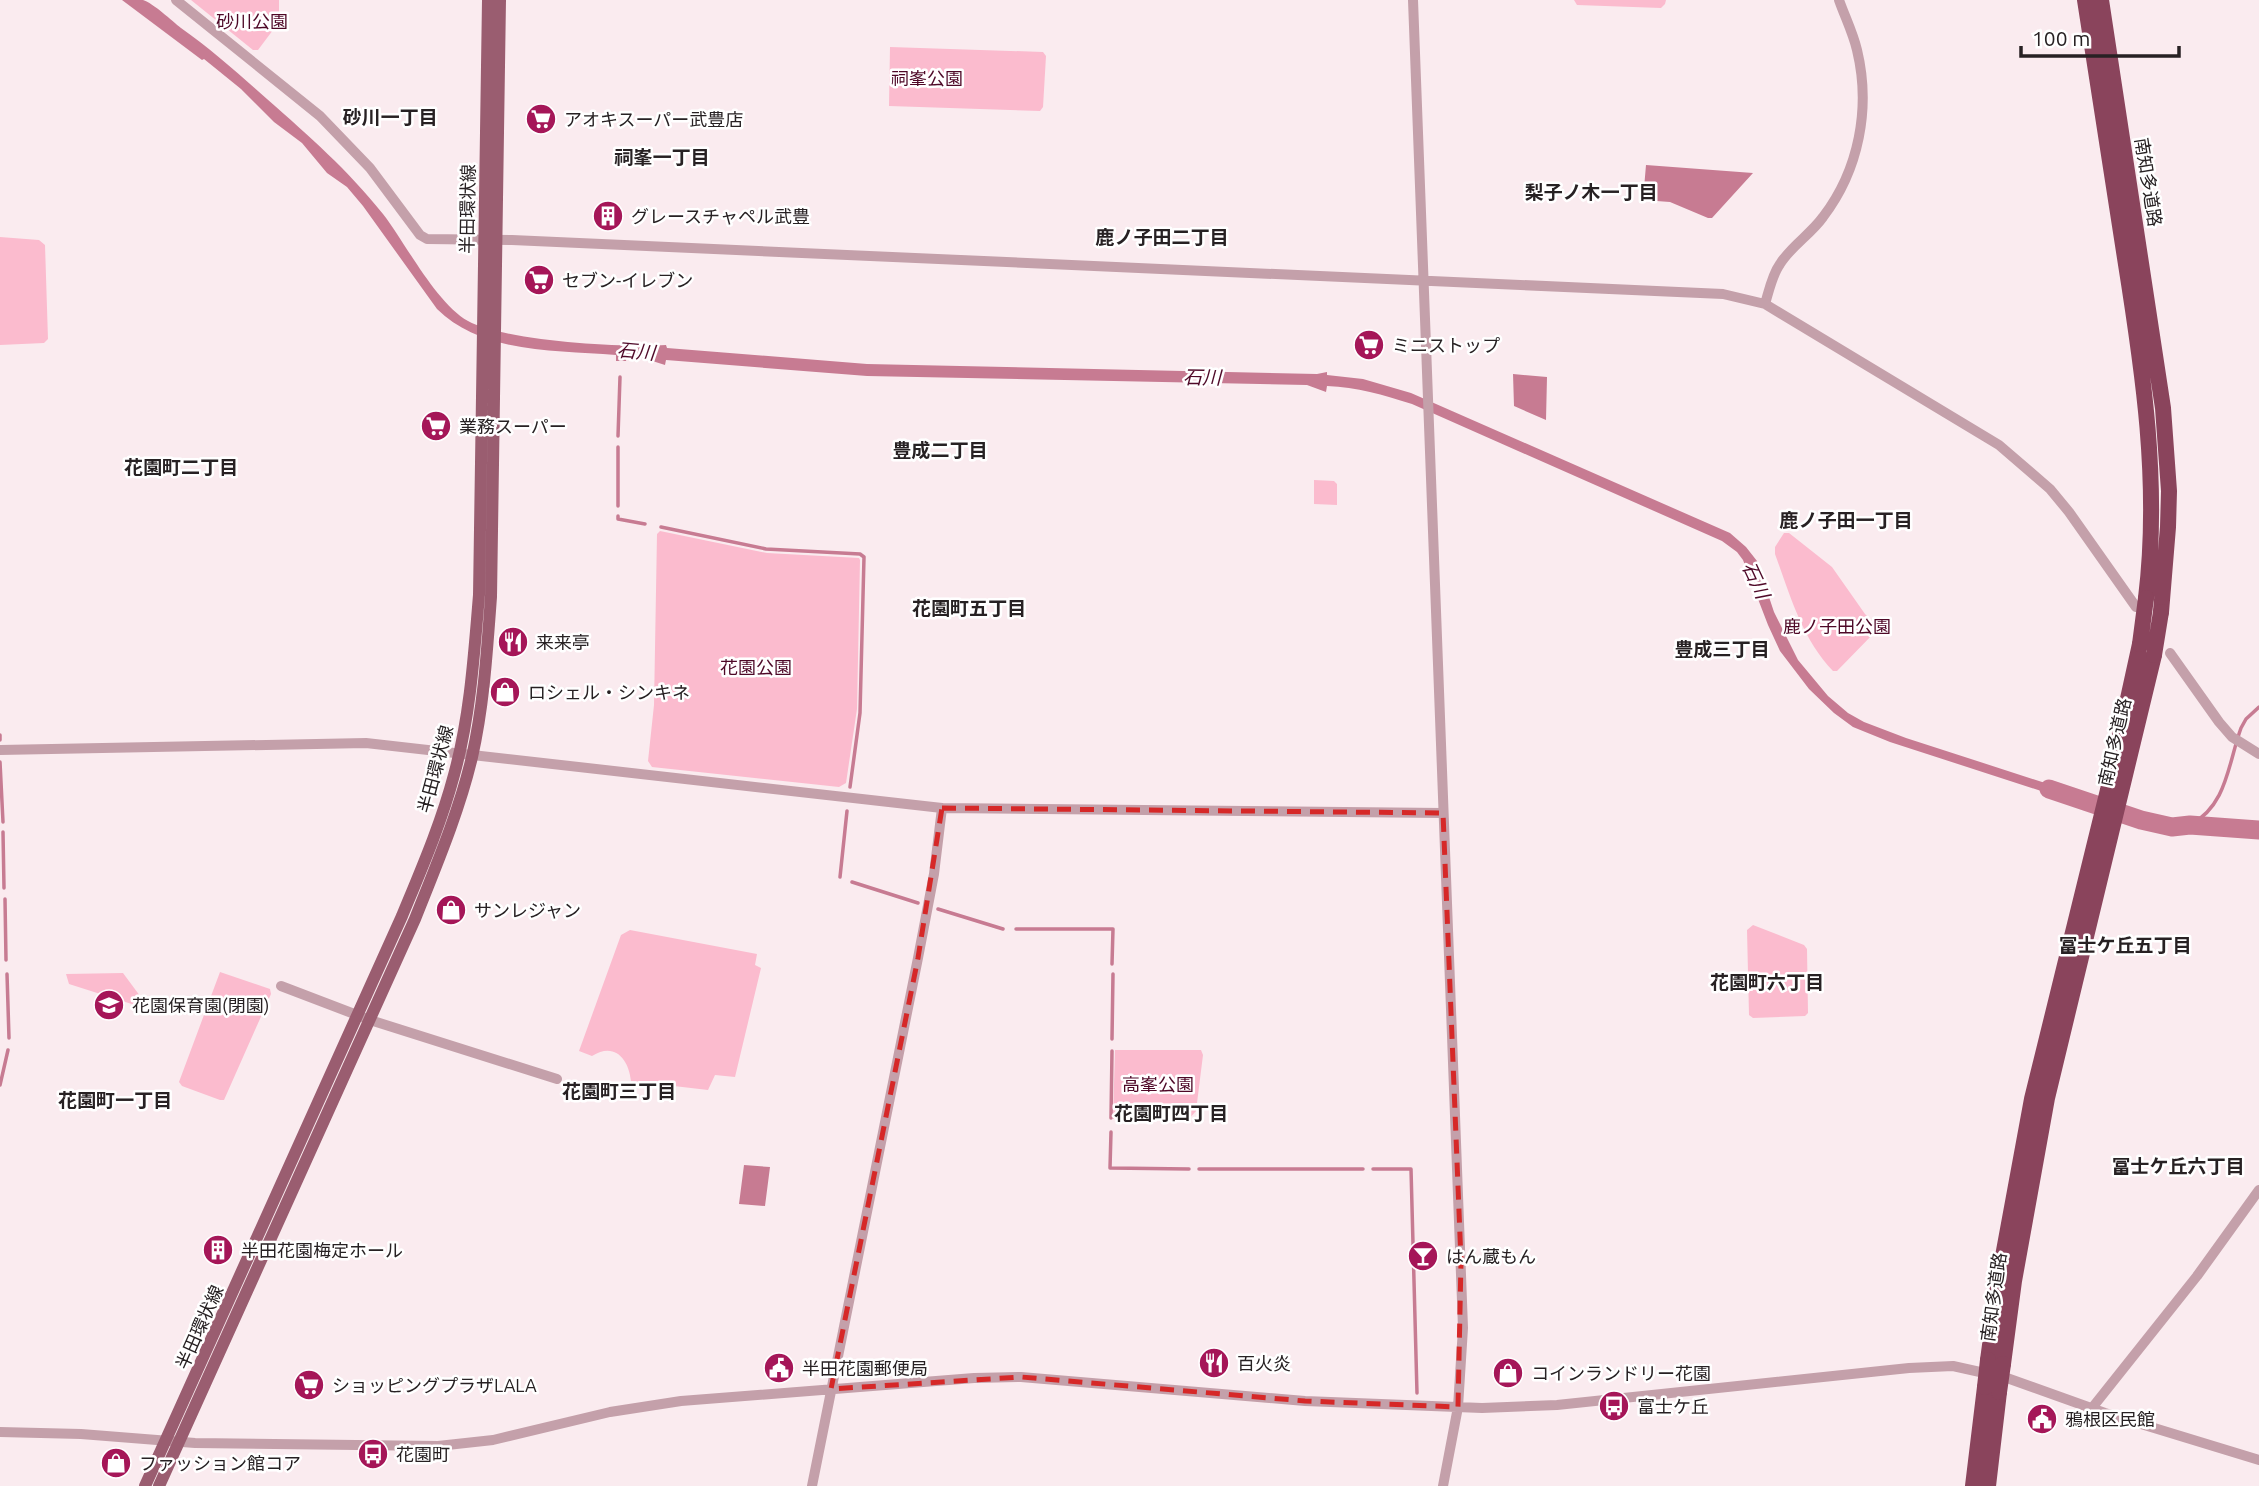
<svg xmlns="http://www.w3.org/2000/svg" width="2259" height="1486" viewBox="0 0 2259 1486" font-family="Ubuntu,'Noto Sans JP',sans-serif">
<rect width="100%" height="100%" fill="#faebef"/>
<path fill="#fbbbce" d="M 191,0 L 279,0 L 279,22 L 258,50 L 253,50 Z
M 1574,0 L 1666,0 L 1665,4 L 1661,8 L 1577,5 Z
M 890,47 L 1043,52 L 1046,56 L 1043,107 L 1040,111 L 889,106 Z
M 0,237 L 39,240 L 45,245 L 48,339 L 44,343 L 0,345 Z
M 1314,480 L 1334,481 L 1337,484 L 1337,505 L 1314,504 Z
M 660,531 L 767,553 L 859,558 L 860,560 L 857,709 L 846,783 L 839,787 L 652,767 L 648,761 L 654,705 L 657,534 Z
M 1784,533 L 1789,533 L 1832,567 L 1865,614 L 1877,626 L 1877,630 L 1837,671 L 1833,671 C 1802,639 1790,595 1775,554 L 1775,547 Z
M 1753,925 L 1804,945 L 1807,949 L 1808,1013 L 1805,1016 L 1753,1018 L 1749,1015 L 1747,930 Z
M 630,930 L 757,954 L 755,965 L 761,968 L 735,1077 L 715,1075 L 708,1090 L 631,1081 C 629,1060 615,1041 592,1056 L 579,1051 L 621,935 Z
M 220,972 L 270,989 L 271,994 L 224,1100 L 220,1100 L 182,1086 L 179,1082 Z
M 123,973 L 143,1000 L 138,1006 L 69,984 L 66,974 Z
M 1115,1050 L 1201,1050 L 1203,1055 L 1196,1111 L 1189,1119 L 1113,1119 Z"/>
<path fill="#c77b92" d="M 122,0 C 128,0 137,0 143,0 C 153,3 172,21 181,28 C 212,50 239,74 267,99 C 310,137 347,169 383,214 C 406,244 436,303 468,321 C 505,341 623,348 666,345 L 667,348 L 867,364 L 1317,374 L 1327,372 L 1327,375 L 1363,379 L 1411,393 L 1730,533 L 1746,547 L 1757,561 L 1774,612 L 1798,660 L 1828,696 L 1848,713 L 1864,722 L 1906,738 L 2073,792 L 2072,801 L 1890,742 L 1853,727 L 1834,713 L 1809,689 L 1780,651 L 1768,625 L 1743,560 L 1737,552 L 1722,541 L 1412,404 C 1383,395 1357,387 1327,386 L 1326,392 L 1307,385 L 867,376 L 666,360 L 665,365 L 643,358 L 627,356 L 626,361 L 616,361 L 616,355 C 556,350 483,354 437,309 L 363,206 L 347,187 L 327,173 L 302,143 L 274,122 L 241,89 L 204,59 L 202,60 Z
M 1646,165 L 1753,173 L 1712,218 L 1708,218 L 1670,202 L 1643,200 Z
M 1513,374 L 1547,377 L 1546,420 L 1514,406 Z
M 744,1165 L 770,1167 L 765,1206 L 739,1204 Z"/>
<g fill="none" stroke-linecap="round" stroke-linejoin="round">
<path stroke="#c77b92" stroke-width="3.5" d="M 618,436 L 620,377
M 618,506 L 618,447
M 618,516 L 618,519 L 645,524
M 661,527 L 766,549 L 860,554 L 864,557 L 860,713 L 850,787
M 0,735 L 0,740
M 0,762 L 3,822
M 2190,825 C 2227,806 2228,764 2241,728 L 2246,719 L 2259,707
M 3,832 L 4,888
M 840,877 L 847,811
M 852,882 L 918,903
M 5,899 L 6,960
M 938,909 L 1003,929
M 1016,929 L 1113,929 L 1112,964
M 7,974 L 9,1038
M 1112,1039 L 1113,974
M 0,1085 L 8,1050
M 1111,1118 L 1112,1051
M 1111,1132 L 1110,1168 L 1189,1169
M 1199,1169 L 1363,1169
M 1373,1169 L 1411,1169 L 1417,1393"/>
<path stroke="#c77b92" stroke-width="19" d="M 2049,789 L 2141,820 L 2172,827 L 2190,825 L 2259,830"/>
<path stroke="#c4a0aa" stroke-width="10" d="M 176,0 L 320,116 L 370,168 L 420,235 L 427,239 L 512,240 L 1723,294 L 1765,304 L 1999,445 L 2050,489 L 2069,512 L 2136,607
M 1413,0 L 1463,1328 L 1458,1407 L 1443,1486
M 1765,304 C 1769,291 1772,275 1780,264 C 1791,246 1811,234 1823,217 C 1859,170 1871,108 1857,50 C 1853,33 1845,17 1839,0
M 2170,653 L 2219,722 L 2232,737 L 2259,754
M 0,750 L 366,743 L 942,808 L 1443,813
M 281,986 L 370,1020 L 557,1079
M 2092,1408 L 2197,1276 L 2259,1190
M 0,1432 L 81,1434 L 195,1443 L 438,1446 L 493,1440 L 610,1412 L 681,1401 L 974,1378 L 1021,1377 L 1305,1401 L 1482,1408 L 1557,1405 L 1909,1368 L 1953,1366 L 2007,1378 L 2105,1413 L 2259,1460
M 812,1486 L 918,958 L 934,874 L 942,808"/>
<path stroke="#9a5d70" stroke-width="12" d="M 145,1486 L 402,916 C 421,870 441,824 454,775 C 470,717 474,656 479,595 L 488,0
M 159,1486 L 415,919 C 436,866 459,812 472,757 C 484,704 487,650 491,597 L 500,0"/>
<path stroke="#8a445c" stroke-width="16" d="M 2085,0 C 2098,86 2112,172 2125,258 C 2143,371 2160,484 2146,598
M 2101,0 L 2163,408 L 2169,491 L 2168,527 L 2161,612
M 1988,1360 L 1999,1278 L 2032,1099 L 2108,790 L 2140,644
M 2003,1364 L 2014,1281 L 2047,1098 L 2154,655
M 1973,1486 L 1985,1387
M 1988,1486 L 1999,1392"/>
<path stroke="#8a445c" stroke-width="16" d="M 2140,644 L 2146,598
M 2154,655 L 2161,612
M 1985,1387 L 1988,1360
M 1999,1392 L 2003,1364"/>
</g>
<path fill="none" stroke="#d62828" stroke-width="5" stroke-dasharray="14 9" stroke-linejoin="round" d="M 942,808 L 1443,813 L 1461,1261 L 1458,1407 L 1305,1401 L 1021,1377 L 831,1389 L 918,958 Z"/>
<defs>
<g id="supermarket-disc" transform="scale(1.575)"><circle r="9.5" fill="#a51658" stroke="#fff"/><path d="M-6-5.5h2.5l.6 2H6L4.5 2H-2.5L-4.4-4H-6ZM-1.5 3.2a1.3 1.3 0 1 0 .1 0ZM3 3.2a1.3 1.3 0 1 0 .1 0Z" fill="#fff"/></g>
<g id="building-disc" transform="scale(1.575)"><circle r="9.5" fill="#a51658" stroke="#fff"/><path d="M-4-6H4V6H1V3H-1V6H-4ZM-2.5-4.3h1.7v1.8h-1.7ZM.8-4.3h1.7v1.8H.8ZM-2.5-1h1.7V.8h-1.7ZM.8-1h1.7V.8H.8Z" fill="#fff"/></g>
<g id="restaurant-disc" transform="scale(1.575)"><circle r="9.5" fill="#a51658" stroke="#fff"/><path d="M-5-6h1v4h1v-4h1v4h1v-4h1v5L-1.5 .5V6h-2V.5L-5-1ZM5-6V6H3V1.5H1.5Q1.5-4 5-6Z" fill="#fff"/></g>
<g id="shop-disc" transform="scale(1.575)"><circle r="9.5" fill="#a51658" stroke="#fff"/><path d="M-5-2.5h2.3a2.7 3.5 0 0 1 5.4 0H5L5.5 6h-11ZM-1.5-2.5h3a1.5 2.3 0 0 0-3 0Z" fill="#fff"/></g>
<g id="school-disc" transform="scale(1.575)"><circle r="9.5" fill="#a51658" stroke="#fff"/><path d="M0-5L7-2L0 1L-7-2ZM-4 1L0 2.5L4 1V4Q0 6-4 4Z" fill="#fff"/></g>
<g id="bar-disc" transform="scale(1.575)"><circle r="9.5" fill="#a51658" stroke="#fff"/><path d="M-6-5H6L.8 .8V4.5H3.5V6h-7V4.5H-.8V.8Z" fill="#fff"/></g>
<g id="civic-disc" transform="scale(1.575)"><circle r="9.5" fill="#a51658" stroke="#fff"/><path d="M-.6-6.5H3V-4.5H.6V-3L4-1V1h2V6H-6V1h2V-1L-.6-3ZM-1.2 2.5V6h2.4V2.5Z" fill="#fff"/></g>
<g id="bus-disc" transform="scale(1.575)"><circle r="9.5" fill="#a51658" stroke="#fff"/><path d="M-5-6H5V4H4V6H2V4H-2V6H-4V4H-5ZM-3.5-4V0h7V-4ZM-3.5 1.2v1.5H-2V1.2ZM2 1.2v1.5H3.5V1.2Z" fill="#fff"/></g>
</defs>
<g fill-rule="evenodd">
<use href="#supermarket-disc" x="541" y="119"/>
<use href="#building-disc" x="608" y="216"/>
<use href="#supermarket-disc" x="539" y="280"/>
<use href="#supermarket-disc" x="1369" y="345"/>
<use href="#supermarket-disc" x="436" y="426"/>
<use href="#restaurant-disc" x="513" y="642"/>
<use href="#shop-disc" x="505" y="692"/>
<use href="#shop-disc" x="451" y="910"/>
<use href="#school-disc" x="109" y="1005"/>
<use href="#building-disc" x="218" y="1250"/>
<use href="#bar-disc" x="1423" y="1256"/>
<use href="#restaurant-disc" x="1214" y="1363"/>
<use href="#civic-disc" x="779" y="1368"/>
<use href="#shop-disc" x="1508" y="1373"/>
<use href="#supermarket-disc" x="309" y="1385"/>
<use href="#bus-disc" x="1614" y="1406"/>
<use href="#civic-disc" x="2042" y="1419"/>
<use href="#bus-disc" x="373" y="1454"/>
<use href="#shop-disc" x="116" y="1463"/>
</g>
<g text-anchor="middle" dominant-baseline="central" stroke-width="5" stroke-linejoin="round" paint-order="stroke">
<g font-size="18" fill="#4e0827" stroke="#fff">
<text x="252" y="21">砂川公園</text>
<text x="927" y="78">祠峯公園</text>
<text x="1837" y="626">鹿ノ子田公園</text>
<text x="756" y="667">花園公園</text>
<text x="1158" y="1084">高峯公園</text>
</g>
<g font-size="18" fill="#272123" stroke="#fff" text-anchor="start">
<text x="564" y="119">アオキスーパー武豊店</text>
<text x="631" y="216">グレースチャペル武豊</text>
<text x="562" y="280">セブン-イレブン</text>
<text x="1392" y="345">ミニストップ</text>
<text x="459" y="426">業務スーパー</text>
<text x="536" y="642">来来亭</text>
<text x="528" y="692">ロシェル・シンキネ</text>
<text x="474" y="910">サンレジャン</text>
<text x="132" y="1005">花園保育園(閉園)</text>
<text x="241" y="1250">半田花園梅定ホール</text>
<text x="1446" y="1256">はん蔵もん</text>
<text x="1237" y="1363">百火炎</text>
<text x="802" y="1368">半田花園郵便局</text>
<text x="1531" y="1373">コインランドリー花園</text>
<text x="332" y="1385">ショッピングプラザLALA</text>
<text x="1637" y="1406">富士ケ丘</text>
<text x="2065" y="1419">鴉根区民館</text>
<text x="396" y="1454">花園町</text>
<text x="139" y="1463">ファッション館コア</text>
</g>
<g font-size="18" fill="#272123" stroke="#fff">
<text transform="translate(2149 182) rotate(81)">南知多道路</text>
<text transform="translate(467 209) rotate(-89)">半田環状線</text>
<text transform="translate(2114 742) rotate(-77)">南知多道路</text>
<text transform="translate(435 769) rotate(-75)">半田環状線</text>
<text transform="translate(1993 1297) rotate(-82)">南知多道路</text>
<text transform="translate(199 1327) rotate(-66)">半田環状線</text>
</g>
<g font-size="19" font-weight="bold" fill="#272123" stroke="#fff">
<text x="390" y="117">砂川一丁目</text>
<text x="662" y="157">祠峯一丁目</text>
<text x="1591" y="192">梨子ノ木一丁目</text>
<text x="1162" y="237">鹿ノ子田二丁目</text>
<text x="940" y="450">豊成二丁目</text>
<text x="181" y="467">花園町二丁目</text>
<text x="1846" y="520">鹿ノ子田一丁目</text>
<text x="969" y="608">花園町五丁目</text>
<text x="1722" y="649">豊成三丁目</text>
<text x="2125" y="945">冨士ケ丘五丁目</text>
<text x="1767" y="982">花園町六丁目</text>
<text x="619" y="1091">花園町三丁目</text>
<text x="115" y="1100">花園町一丁目</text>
<text x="1171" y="1113">花園町四丁目</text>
<text x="2178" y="1166">冨士ケ丘六丁目</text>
</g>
<g font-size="19" font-style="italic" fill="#4f0928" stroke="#fff">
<text transform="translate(636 351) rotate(5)">石川</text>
<text transform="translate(1202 377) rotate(1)">石川</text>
<text transform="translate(1756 580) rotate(65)">石川</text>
</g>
</g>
<path d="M2021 46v10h158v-10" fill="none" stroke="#272123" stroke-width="3.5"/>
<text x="2032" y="46" font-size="21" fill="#272123" stroke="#ffffff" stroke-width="5" paint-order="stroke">100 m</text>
</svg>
